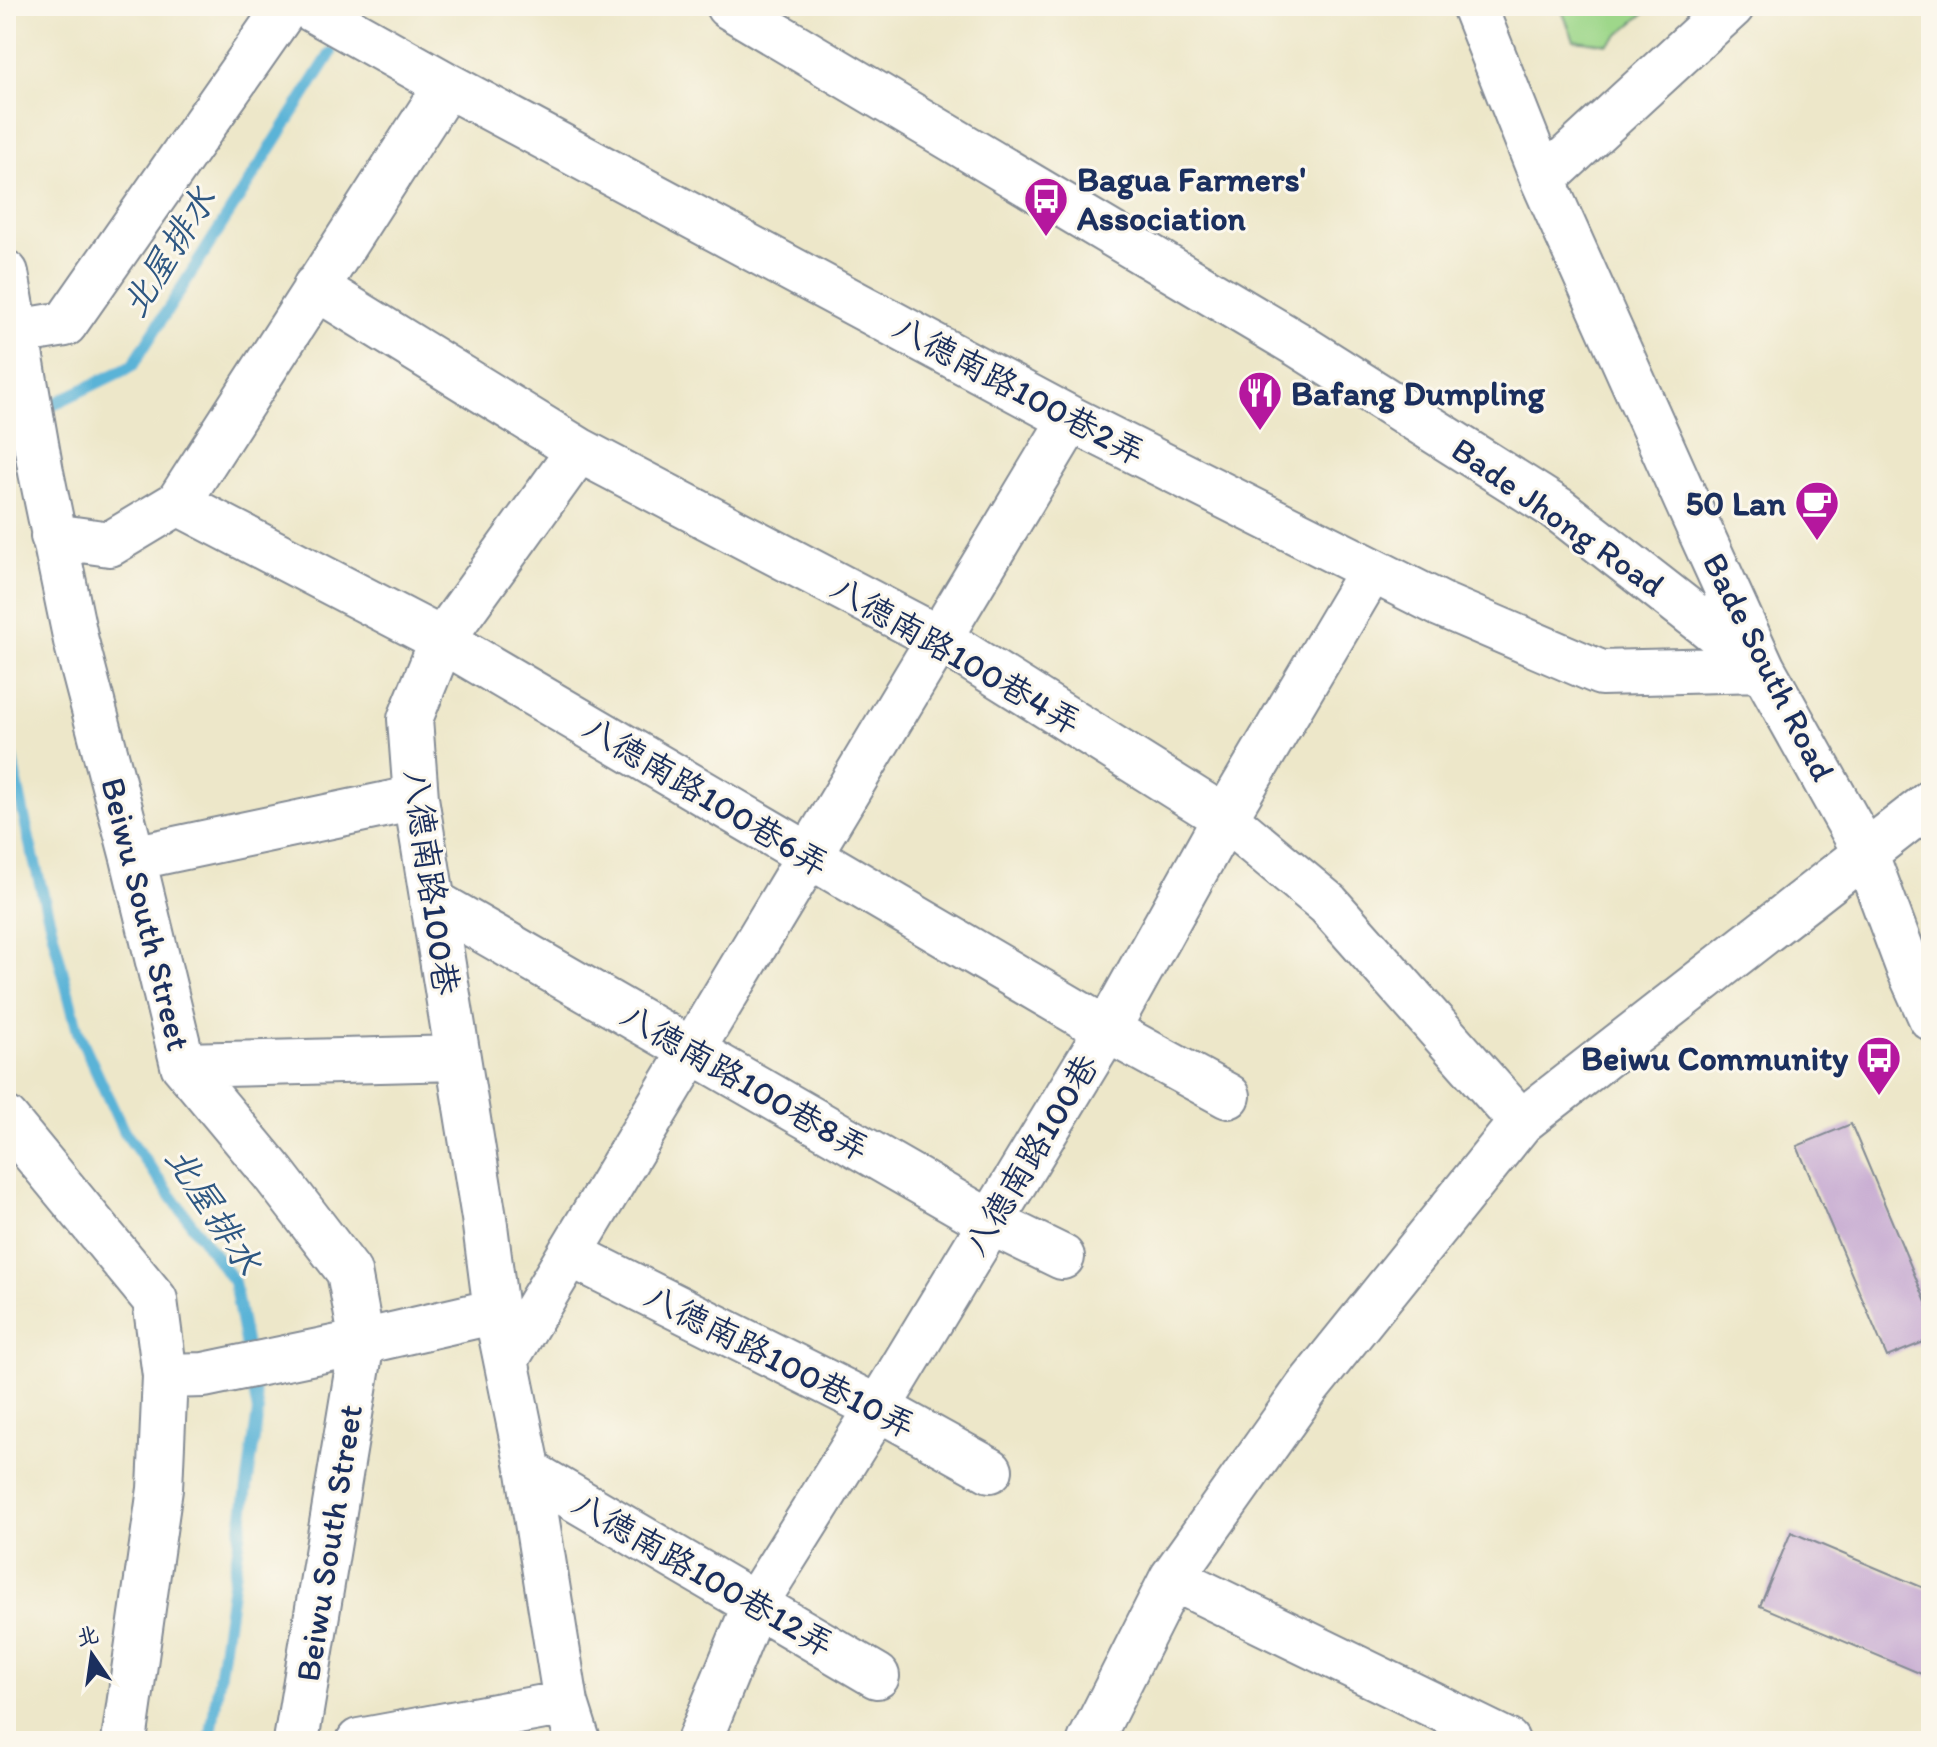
<svg xmlns="http://www.w3.org/2000/svg" width="1937" height="1747" viewBox="0 0 1937 1747" font-family="Itim,'LXGW WenKai TC',sans-serif">
<rect width="100%" height="100%" fill="#fbf7ec"/>
<filter id="ink" filterUnits="userSpaceOnUse"><feTurbulence type="fractalNoise" baseFrequency=".0125" numOctaves="2"/><feDisplacementMap in="SourceGraphic" scale="16" xChannelSelector="R" yChannelSelector="G"/><feConvolveMatrix kernelMatrix="1 2 1 2 8 2 1 2 1" color-interpolation-filters="sRGB"/></filter>
<filter id="wash" filterUnits="userSpaceOnUse"><feTurbulence type="fractalNoise" baseFrequency=".006" numOctaves="4" result="noise"/><feDisplacementMap in="SourceGraphic" scale="32" xChannelSelector="R" yChannelSelector="G"/><feGaussianBlur stdDeviation="1.8" result="paint"/><feColorMatrix in="noise" values="0 0 0 0 0 0 0 0 0 0 0 0 0 0 0 0 0 1.4 0 .05"/><feComposite in="paint" operator="in"/></filter>
<g filter="url(#wash)">
<rect width="100%" height="100%" fill="#ede7c9"/>
<path fill="#9ed78a" stroke="#5c8374" stroke-width="2" d="M 1560,6 L 1653,6 L 1608,44 L 1574,40 Z"/>
<g fill="none" stroke-linecap="round" stroke-linejoin="round">
<path stroke="#5ab3d7" stroke-width="12" d="M 6,427 L 132,366 L 331,53
M 6,731 L 30,844 L 78,1032 L 123,1130 L 234,1282 L 258,1412 L 210,1741"/>
</g>
<g id="blocks">
<path fill="#c7acd2" d="M 1851,1124 L 1931,1314 L 1931,1339 L 1887,1357 L 1797,1146 Z
M 1791,1532 L 1931,1591 L 1931,1678 L 1760,1606 Z"/>
</g>
</g>
<g filter="url(#ink)">
<use href="#blocks" fill-opacity="0" stroke="#848b94" stroke-width="2"/>
<g fill="none" stroke-linecap="round" stroke-linejoin="round">
<g stroke="#848b94" stroke-width="48">
<path id="minor" d="M 306,6 L 447,85 L 1071,419 L 1442,605 L 1601,673 L 1763,669
M 728,6 L 1297,344 L 1558,509 L 1763,669
M 1474,6 L 1543,180 L 1686,500 L 1763,669 L 1865,852 L 1908,967 L 1931,1018
M 1543,180 L 1732,6
M 6,273 L 41,472 L 76,641 L 133,858 L 183,1065 L 273,1173 L 349,1272 L 362,1342 L 296,1741
M 315,287 L 579,450 L 940,639 L 1225,818 L 1328,904 L 1521,1122
M 17,332 L 65,324 L 287,6
M 178,503 L 442,640 L 1107,1030 L 1228,1096
M 53,536 L 110,544 L 178,503 L 447,85
M 133,858 L 416,798
M 432,901 L 990,1222 L 1062,1257
M 183,1065 L 457,1058
M 6,1119 L 155,1300 L 165,1376 L 160,1489 L 124,1741
M 570,1254 L 878,1408 L 990,1470
M 506,1360 L 1071,419
M 165,1376 L 204,1375 L 362,1342 L 496,1311
M 529,1472 L 877,1676
M 1172,1578 L 1507,1741
M 359,1741 L 566,1703
M 578,1741 L 566,1703 L 529,1472 L 496,1311 L 484,1218 L 416,798 L 410,719 L 442,640 L 579,450
M 699,1741 L 755,1604 L 878,1408 L 1107,1030 L 1225,818 L 1371,571
M 1090,1741 L 1172,1578 L 1307,1388 L 1521,1122 L 1931,802"/>
</g>
<use href="#minor" stroke="#fff" stroke-width="44"/>
</g>
</g>
<defs>
<g id="bus-pin" transform="scale(2.3)"><path d="M0 17L-7.5 6A9.5 9.5 0 1 1 7.5 6Z" fill="#b5179e" stroke="#fbf7ec"/><path d="M-5-6H5V4H4V6H2V4H-2V6H-4V4H-5ZM-3.5-4V0h7V-4ZM-3.5 1.2v1.5H-2V1.2ZM2 1.2v1.5H3.5V1.2Z" fill="#fff"/></g>
<g id="restaurant-pin" transform="scale(2.3)"><path d="M0 17L-7.5 6A9.5 9.5 0 1 1 7.5 6Z" fill="#b5179e" stroke="#fbf7ec"/><path d="M-5-6h1v4h1v-4h1v4h1v-4h1v5L-1.5 .5V6h-2V.5L-5-1ZM5-6V6H3V1.5H1.5Q1.5-4 5-6Z" fill="#fff"/></g>
<g id="cafe-pin" transform="scale(2.3)"><path d="M0 17L-7.5 6A9.5 9.5 0 1 1 7.5 6Z" fill="#b5179e" stroke="#fbf7ec"/><path d="M-5.5-4.5H6V0H3Q3 3.5 0 3.5H-2.5Q-5.5 3.5-5.5 0ZM3-3.2v2h1.7v-2ZM-6 4.5H4V6H-6Z" fill="#fff"/></g>
</defs>
<g fill-rule="evenodd">
<use href="#bus-pin" x="1046" y="199"/>
<use href="#restaurant-pin" x="1260" y="393"/>
<use href="#cafe-pin" x="1817" y="503"/>
<use href="#bus-pin" x="1879" y="1058"/>
</g>
<g text-anchor="middle" dominant-baseline="central" stroke-width="6" stroke-linejoin="round" paint-order="stroke">
<g font-size="34" font-weight="bold" fill="#1b2f5e" stroke="#fbf7ec" text-anchor="start">
<text x="1077" y="179">Bagua Farmers'<tspan x="1077" dy="39">Association</tspan></text>
<text x="1291" y="393">Bafang Dumpling</text>
<text x="1786" y="503" text-anchor="end">50 Lan</text>
<text x="1848" y="1058" text-anchor="end">Beiwu Community</text>
</g>
<g font-size="34" fill="#1b2f5e" stroke="#fbf7ec">
<text transform="translate(1019 390) rotate(28)">八德南路100巷2弄</text>
<text transform="translate(1558 517) rotate(35)">Bade Jhong Road</text>
<text transform="translate(956 655) rotate(30)">八德南路100巷4弄</text>
<text transform="translate(1769 667) rotate(63)">Bade South Road</text>
<text transform="translate(706 796) rotate(31)">八德南路100巷6弄</text>
<text transform="translate(431 882) rotate(82)">八德南路100巷</text>
<text transform="translate(146 914) rotate(76)">Beiwu South Street</text>
<text transform="translate(745 1082) rotate(30)">八德南路100巷8弄</text>
<text transform="translate(1031 1155) rotate(-59)">八德南路100巷</text>
<text transform="translate(780 1361) rotate(27)">八德南路100巷10弄</text>
<text transform="translate(329 1543) rotate(-81)">Beiwu South Street</text>
<text transform="translate(703 1574) rotate(30)">八德南路100巷12弄</text>
</g>
<g font-size="36" font-style="italic" fill="#2e5782" stroke="#fbf7ec">
<text transform="translate(168 252) rotate(-58)">北屋排水</text>
<text transform="translate(214 1210) rotate(57)">北屋排水</text>
</g>
</g>
<rect width="1937" height="1747" fill="none" stroke="#fbf7ec" stroke-width="32"/>
<g transform="translate(92 1655) rotate(347)" stroke="#fbf7ec" stroke-width="6" paint-order="stroke">
<path d="M0-6L14 30L0 20L-14 30Z" fill="#1b2f5e"/>
<text y="-12" font-size="22" font-weight="bold" text-anchor="middle" fill="#1b2f5e">北</text>
</g>
</svg>
